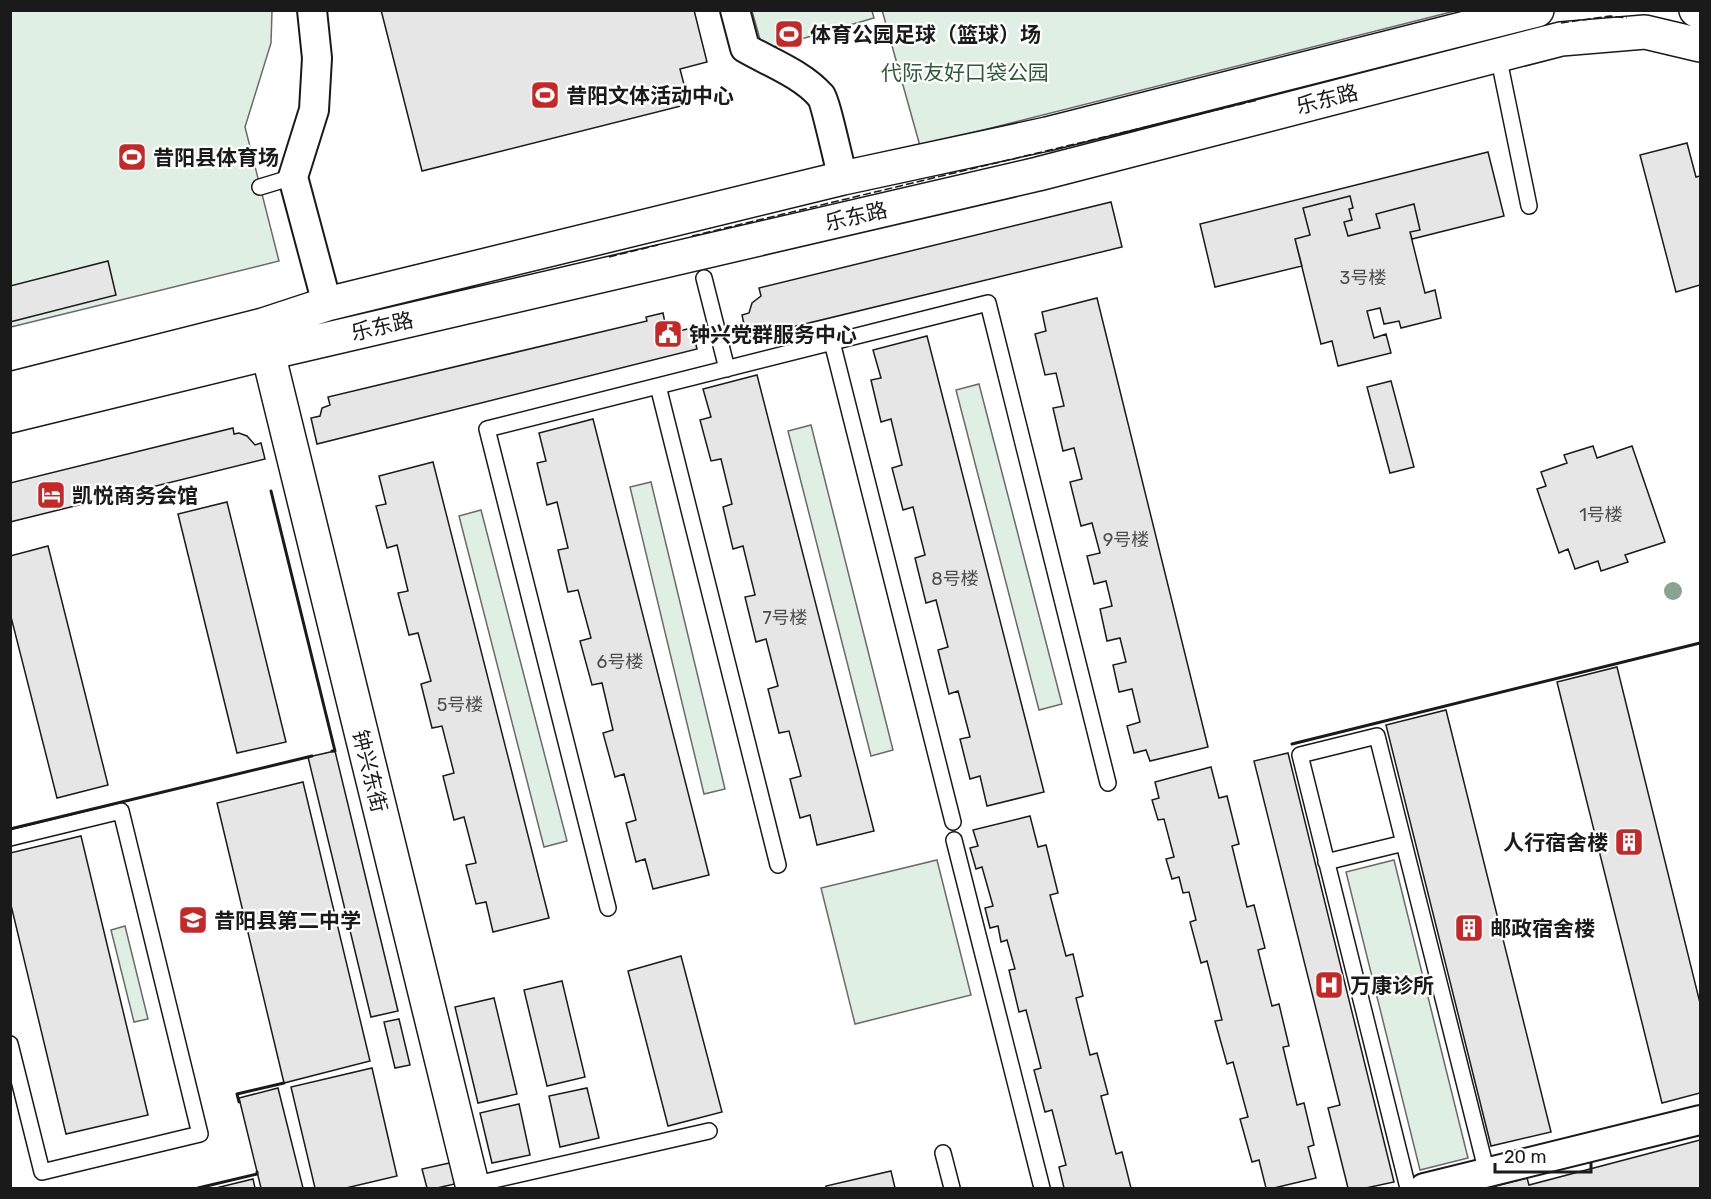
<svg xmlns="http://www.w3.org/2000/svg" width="1711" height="1199" viewBox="0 0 1711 1199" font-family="Rubik,'Noto Sans SC',sans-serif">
<rect width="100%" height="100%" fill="#fff"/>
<path fill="#e0efe3" stroke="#6a6a6a" stroke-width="1.5" d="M 882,10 L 1455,11 L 920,146 Z
M 10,11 L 272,11 L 271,43 L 245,127 L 279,261 L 11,327 Z
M 752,11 L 872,11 L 874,18 L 763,50 Z
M 979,384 L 1062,704 L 1039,710 L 956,390 Z
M 811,425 L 893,750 L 871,756 L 788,431 Z
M 651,482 L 725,789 L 704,794 L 630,487 Z
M 481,510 L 567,841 L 544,847 L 459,516 Z
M 937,860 L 971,995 L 855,1024 L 821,888 Z
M 1394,860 L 1468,1158 L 1420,1170 L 1346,872 Z
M 125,926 L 148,1019 L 134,1022 L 111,930 Z"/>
<path fill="#e6e6e6" stroke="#1a1a1a" stroke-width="1.5" d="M 381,10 L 694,10 L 707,62 L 680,69 L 689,104 L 422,171 Z
M 1687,143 L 1696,177 L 1700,176 L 1700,285 L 1676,292 L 1640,155 Z
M 1488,152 L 1504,216 L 1412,239 L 1410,232 L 1420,230 L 1414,204 L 1376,214 L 1380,228 L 1348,236 L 1344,222 L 1352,220 L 1349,209 L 1353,208 L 1350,196 L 1303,208 L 1310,235 L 1295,239 L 1302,266 L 1215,287 L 1200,224 Z
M 1350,196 L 1353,208 L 1349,209 L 1352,220 L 1344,222 L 1348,236 L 1380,228 L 1376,214 L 1414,204 L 1420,230 L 1410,232 L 1425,293 L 1435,290 L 1441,318 L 1401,328 L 1399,321 L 1384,324 L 1380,308 L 1367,311 L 1374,338 L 1386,334 L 1391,353 L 1338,366 L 1332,341 L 1321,344 L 1295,239 L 1310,235 L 1303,208 Z
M 1111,202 L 1122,247 L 747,338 L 742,315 L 749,313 L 752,303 L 761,296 L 759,288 Z
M 108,261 L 116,295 L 10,322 L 10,286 Z
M 1097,298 L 1208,747 L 1150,761 L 1146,750 L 1134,753 L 1127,726 L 1140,722 L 1132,689 L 1119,692 L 1113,665 L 1126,662 L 1120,638 L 1107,641 L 1100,609 L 1112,606 L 1106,581 L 1094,584 L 1087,556 L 1100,553 L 1092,523 L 1081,526 L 1070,482 L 1082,479 L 1074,448 L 1063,451 L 1053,408 L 1064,406 L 1056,373 L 1045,375 L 1035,334 L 1046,331 L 1042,312 Z
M 663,313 L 665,323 L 674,325 L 679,331 L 692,328 L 697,349 L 317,444 L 311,418 L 320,416 L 322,408 L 330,405 L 328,397 L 647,321 L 646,317 Z
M 927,336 L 1044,792 L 987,806 L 980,776 L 970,779 L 960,739 L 970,737 L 958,691 L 949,694 L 938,650 L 948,647 L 936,600 L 926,603 L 915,558 L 925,555 L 913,507 L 903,510 L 892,468 L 902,465 L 891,419 L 881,422 L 871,380 L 881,378 L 873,350 Z
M 757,375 L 874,831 L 817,845 L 810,815 L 800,818 L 790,779 L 801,776 L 789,731 L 779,733 L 768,689 L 778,686 L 766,639 L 756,642 L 745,597 L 755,595 L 743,546 L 733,549 L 723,507 L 732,504 L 721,459 L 711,461 L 700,420 L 711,417 L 703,389 Z
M 1391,381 L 1414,467 L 1390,473 L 1367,387 Z
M 593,419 L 709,875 L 653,889 L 645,859 L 636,862 L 626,823 L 636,820 L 624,774 L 615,777 L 603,733 L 613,730 L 602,683 L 592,685 L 580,641 L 591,638 L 578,590 L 568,592 L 558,550 L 568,548 L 557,502 L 547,505 L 537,463 L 546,461 L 539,433 Z
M 233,428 L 234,434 L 239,433 L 247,436 L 255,445 L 261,443 L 265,459 L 10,522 L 10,483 Z
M 1593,446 L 1597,458 L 1632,446 L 1665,542 L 1625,555 L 1628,562 L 1601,571 L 1598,561 L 1575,569 L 1568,549 L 1559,553 L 1537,489 L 1546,486 L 1541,472 L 1567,463 L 1564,455 Z
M 433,462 L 549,918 L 493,932 L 486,902 L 476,904 L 466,865 L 476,863 L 464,817 L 454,820 L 443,776 L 454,773 L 442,726 L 432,728 L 421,684 L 431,681 L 418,633 L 409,635 L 398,593 L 408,591 L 397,545 L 387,548 L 376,506 L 386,504 L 379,476 Z
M 227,502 L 286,742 L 237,753 L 178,514 Z
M 48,546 L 108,785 L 57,798 L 10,613 L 10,556 Z
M 1617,667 L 1700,1003 L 1700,1093 L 1662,1103 L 1557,682 Z
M 1446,710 L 1551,1132 L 1491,1146 L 1386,725 Z
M 335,751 L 398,1011 L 371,1017 L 308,757 Z
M 1288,753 L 1394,1182 L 1366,1188 L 1348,1188 L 1328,1108 L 1340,1105 L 1254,761 Z
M 1211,767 L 1219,798 L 1227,796 L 1239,844 L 1232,846 L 1247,907 L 1254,905 L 1265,948 L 1258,950 L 1272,1006 L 1279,1004 L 1289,1046 L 1283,1047 L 1297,1105 L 1304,1103 L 1314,1145 L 1308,1147 L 1316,1178 L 1274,1188 L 1266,1188 L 1259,1160 L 1252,1162 L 1240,1119 L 1248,1117 L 1233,1062 L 1227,1064 L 1215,1021 L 1222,1020 L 1207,961 L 1201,963 L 1190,922 L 1196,920 L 1189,892 L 1183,893 L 1179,877 L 1172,879 L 1166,859 L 1174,857 L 1164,819 L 1158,820 L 1152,800 L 1159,798 L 1155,782 Z
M 303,782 L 370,1061 L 284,1083 L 217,803 Z
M 1030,816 L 1038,847 L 1046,845 L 1058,893 L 1050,895 L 1066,956 L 1073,954 L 1083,996 L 1076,998 L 1090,1055 L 1097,1053 L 1108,1094 L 1101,1096 L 1116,1154 L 1122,1152 L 1131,1188 L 1064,1188 L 1059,1167 L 1066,1165 L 1052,1110 L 1045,1112 L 1034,1070 L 1041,1068 L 1026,1010 L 1019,1012 L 1009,970 L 1015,969 L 1007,940 L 1001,942 L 998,926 L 990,928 L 985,908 L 993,906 L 982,867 L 976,869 L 970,848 L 978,846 L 973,830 Z
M 81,836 L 148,1115 L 66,1134 L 10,901 L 10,853 Z
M 681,956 L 722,1112 L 668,1126 L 628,971 Z
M 562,981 L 585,1077 L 547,1086 L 524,990 Z
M 494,998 L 517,1094 L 478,1103 L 455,1007 Z
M 399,1019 L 410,1065 L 395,1068 L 384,1022 Z
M 372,1068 L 397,1176 L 346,1188 L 315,1188 L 291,1087 Z
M 278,1088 L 303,1188 L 261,1188 L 239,1098 Z
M 587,1088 L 599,1138 L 560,1147 L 549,1096 Z
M 519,1104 L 530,1155 L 492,1163 L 480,1113 Z
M 1700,1140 L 1700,1188 L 1492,1188 L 1492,1187 L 1527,1178 L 1529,1185 Z
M 454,1162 L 459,1183 L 437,1188 L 427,1188 L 422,1169 Z
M 891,1171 L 895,1188 L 826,1188 L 826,1186 Z
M 253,1179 L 255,1188 L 216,1188 Z"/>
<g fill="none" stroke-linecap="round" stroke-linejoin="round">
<g stroke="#1a1a1a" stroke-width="18">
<path id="service" d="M 1498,55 L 1529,206
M 260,187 L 293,177
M 704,278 L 727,369
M 832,342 L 953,822
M 658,386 L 778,865
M 10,838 L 121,811 L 200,1134 L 42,1172 L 10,1044
M 954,840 L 1042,1188
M 1326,862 L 1404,843
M 608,908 L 487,429 L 988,303 L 1108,783
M 943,1153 L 952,1188
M 472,1185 L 709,1131
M 1408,1188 L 1300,755 L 1377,736 L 1487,1173"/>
</g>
<g stroke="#1a1a1a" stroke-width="32">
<path id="minor" d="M 312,10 L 317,58 L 314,110 L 293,177 L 327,304
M 735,10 L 745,48 C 769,62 802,74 821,96 C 826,103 839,165 843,178
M 1424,1188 L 1700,1120"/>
</g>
<g stroke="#1a1a1a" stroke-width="36">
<path id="tertiary" d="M 268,353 L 473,1188"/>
</g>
<g stroke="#1a1a1a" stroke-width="36">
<path id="secondary" d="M 1696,10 L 1700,12
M 10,389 L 263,325 L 327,304 L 843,178 L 1047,134 L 1537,10
M 10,416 L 268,353 L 1038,174 L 1561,39 L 1645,32 L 1700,45"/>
</g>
<use href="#service" stroke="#fff" stroke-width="15"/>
<use href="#minor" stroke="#fff" stroke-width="28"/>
<use href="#tertiary" stroke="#fff" stroke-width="33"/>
<use href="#secondary" stroke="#fff" stroke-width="33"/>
<path stroke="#1a1a1a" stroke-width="1.5" stroke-dasharray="8 3" stroke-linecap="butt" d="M 1561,23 L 1610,16 L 1627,18
M 692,236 L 1258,100
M 609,257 L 658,245"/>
<path stroke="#1a1a1a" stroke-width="3" d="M 271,491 L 335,751 L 332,751
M 1292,744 L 1700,643
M 10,829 L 312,756
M 239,1102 L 237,1094 L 284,1083
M 198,1188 L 257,1174 L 257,1172"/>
</g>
<circle fill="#8aa48f" cx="1673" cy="591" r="9"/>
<defs>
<g id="stadium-square" transform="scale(1.5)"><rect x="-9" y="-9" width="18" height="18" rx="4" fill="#c62828" stroke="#fff"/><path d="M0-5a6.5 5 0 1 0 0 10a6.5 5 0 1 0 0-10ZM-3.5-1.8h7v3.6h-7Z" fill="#fff"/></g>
<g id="civic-square" transform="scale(1.5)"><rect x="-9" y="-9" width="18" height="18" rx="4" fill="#c62828" stroke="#fff"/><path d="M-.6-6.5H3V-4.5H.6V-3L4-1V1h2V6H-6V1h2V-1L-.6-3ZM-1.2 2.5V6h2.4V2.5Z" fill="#fff"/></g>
<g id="hotel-square" transform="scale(1.5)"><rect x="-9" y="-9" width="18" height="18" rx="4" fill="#c62828" stroke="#fff"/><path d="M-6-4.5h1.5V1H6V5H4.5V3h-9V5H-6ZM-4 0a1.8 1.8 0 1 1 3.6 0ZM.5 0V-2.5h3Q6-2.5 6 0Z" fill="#fff"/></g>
<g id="building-square" transform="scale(1.5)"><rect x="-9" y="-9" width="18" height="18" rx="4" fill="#c62828" stroke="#fff"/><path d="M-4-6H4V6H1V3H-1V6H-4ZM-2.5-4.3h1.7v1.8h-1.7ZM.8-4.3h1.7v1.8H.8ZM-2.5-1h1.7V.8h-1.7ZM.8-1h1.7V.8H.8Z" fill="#fff"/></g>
<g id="school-square" transform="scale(1.5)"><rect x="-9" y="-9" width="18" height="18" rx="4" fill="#c62828" stroke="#fff"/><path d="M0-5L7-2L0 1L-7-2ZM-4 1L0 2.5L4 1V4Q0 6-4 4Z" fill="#fff"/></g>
<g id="hospital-square" transform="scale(1.5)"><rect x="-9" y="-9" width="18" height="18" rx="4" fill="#c62828" stroke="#fff"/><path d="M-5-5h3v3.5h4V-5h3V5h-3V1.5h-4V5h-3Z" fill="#fff"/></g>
</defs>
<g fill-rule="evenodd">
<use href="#stadium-square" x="789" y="34"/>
<use href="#stadium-square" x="545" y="95"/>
<use href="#stadium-square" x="132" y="157"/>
<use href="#civic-square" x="668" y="334"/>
<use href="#hotel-square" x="51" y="495"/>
<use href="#building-square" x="1629" y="842"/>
<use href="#school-square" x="193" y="920"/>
<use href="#building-square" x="1469" y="928"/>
<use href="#hospital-square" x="1329" y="985"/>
</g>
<g text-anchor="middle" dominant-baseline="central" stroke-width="4.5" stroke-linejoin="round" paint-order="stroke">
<g font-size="18" fill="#4d4d4d">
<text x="1363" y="278">3号楼</text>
<text x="1601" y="515">1号楼</text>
<text x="1126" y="540">9号楼</text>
<text x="955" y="579">8号楼</text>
<text x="785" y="618">7号楼</text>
<text x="620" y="662">6号楼</text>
<text x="460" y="705">5号楼</text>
</g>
<g font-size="21" font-weight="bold" fill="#1a1a1a" stroke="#fff" text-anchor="start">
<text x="810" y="34">体育公园足球（篮球）场</text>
<text x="566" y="95">昔阳文体活动中心</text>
<text x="153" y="157">昔阳县体育场</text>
<text x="689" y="334">钟兴党群服务中心</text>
<text x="72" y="495">凯悦商务会馆</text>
<text x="1608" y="842" text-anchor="end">人行宿舍楼</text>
<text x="214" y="920">昔阳县第二中学</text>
<text x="1490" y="928">邮政宿舍楼</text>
<text x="1350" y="985">万康诊所</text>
</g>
<g font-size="21" fill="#2b5a34" stroke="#fff">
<text x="965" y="72">代际友好口袋公园</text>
</g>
<g font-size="21" fill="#1a1a1a" stroke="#fff">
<text transform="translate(1327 99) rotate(-14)">乐东路</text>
<text transform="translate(856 216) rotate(-13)">乐东路</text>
<text transform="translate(382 326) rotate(-13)">乐东路</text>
<text transform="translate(370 771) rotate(76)">钟兴东街</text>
</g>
</g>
<rect width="1711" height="1199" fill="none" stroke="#1a1a1a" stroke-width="24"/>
<path d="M1495 1163v9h96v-9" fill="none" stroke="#1a1a1a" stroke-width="3"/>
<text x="1504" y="1163" font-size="18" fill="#1a1a1a" stroke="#ffffff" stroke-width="4.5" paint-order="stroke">20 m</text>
</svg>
